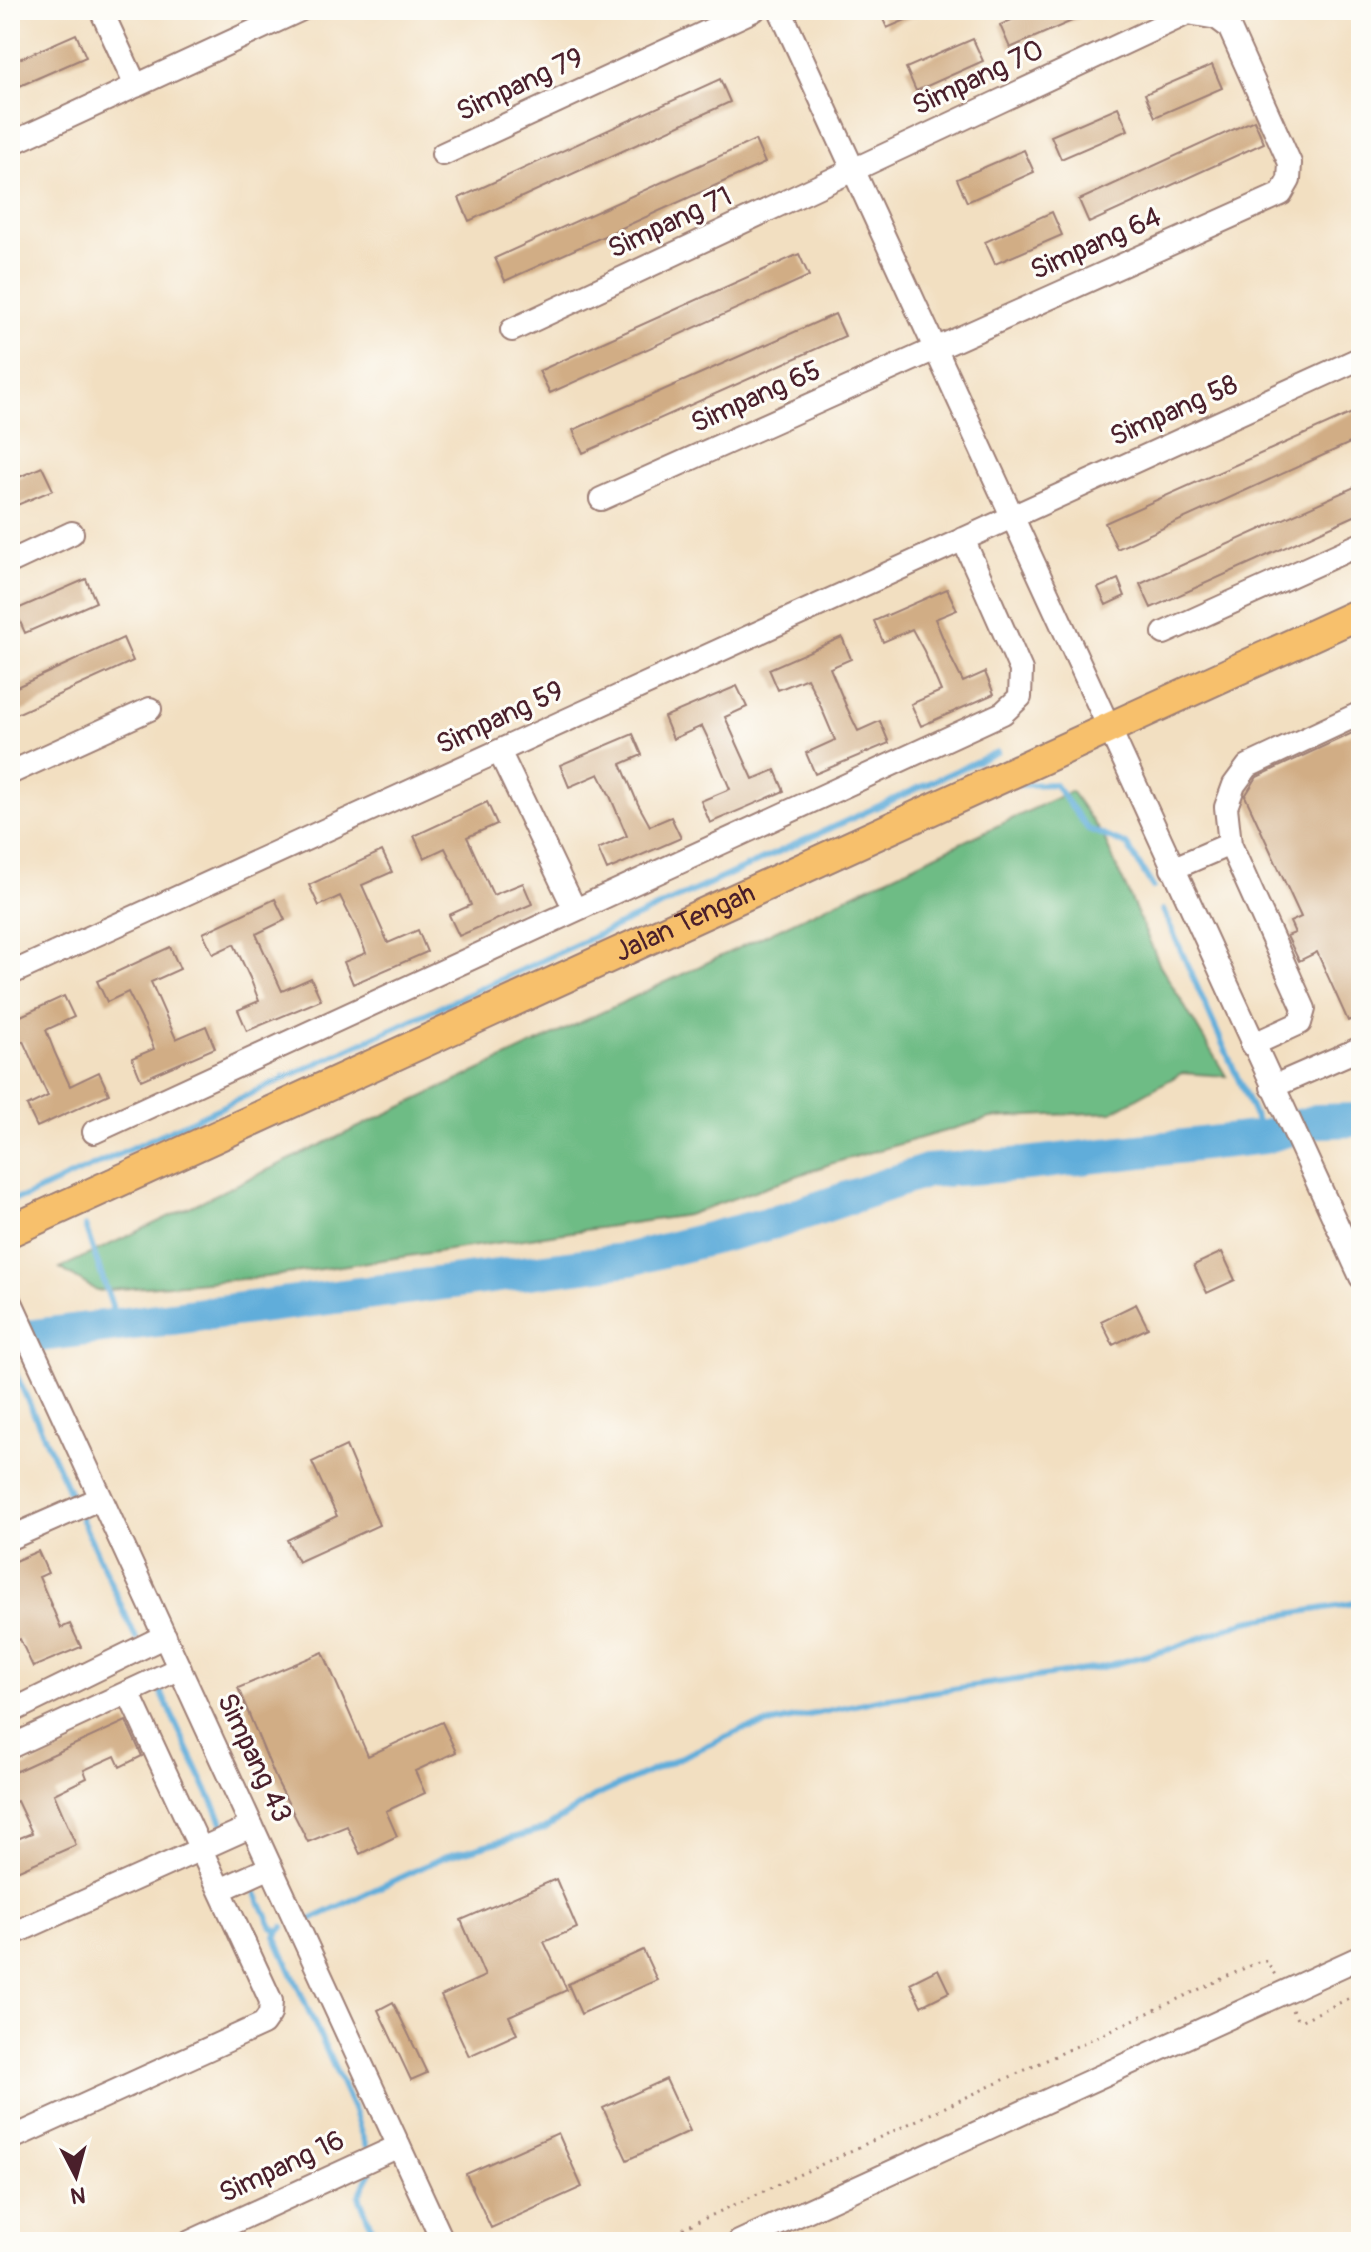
<svg xmlns="http://www.w3.org/2000/svg" width="1371" height="2252" viewBox="0 0 1371 2252" font-family="Pangolin,sans-serif">
<rect width="100%" height="100%" fill="#fdfcf7"/>
<filter id="ink" filterUnits="userSpaceOnUse"><feTurbulence type="fractalNoise" baseFrequency=".0125" numOctaves="2"/><feDisplacementMap in="SourceGraphic" scale="16" xChannelSelector="R" yChannelSelector="G"/><feConvolveMatrix kernelMatrix="1 2 1 2 8 2 1 2 1" color-interpolation-filters="sRGB"/></filter>
<filter id="wash" filterUnits="userSpaceOnUse"><feTurbulence type="fractalNoise" baseFrequency=".006" numOctaves="4" result="noise"/><feDisplacementMap in="SourceGraphic" scale="32" xChannelSelector="R" yChannelSelector="G"/><feGaussianBlur stdDeviation="1.8" result="paint"/><feColorMatrix in="noise" values="0 0 0 0 0 0 0 0 0 0 0 0 0 0 0 0 0 1.4 0 .05"/><feComposite in="paint" operator="in"/></filter>
<g filter="url(#wash)">
<rect width="100%" height="100%" fill="#f2dfc1"/>
<path fill="#6ebc85" stroke="#5c6e58" stroke-width="2" d="M 1071,791 L 1103,836 L 1160,965 L 1226,1076 L 1182,1073 L 1112,1112 L 991,1118 L 833,1163 L 687,1215 L 266,1277 L 97,1291 L 60,1268 Z"/>
<g fill="none" stroke-linecap="round" stroke-linejoin="round">
<path stroke="#60adda" stroke-width="6" d="M 1020,785 L 1054,784 L 1088,829 L 1127,845 L 1153,887
M 1163,910 L 1264,1137
M 10,1200 L 25,1197 L 997,752
M 85,1226 L 112,1306 L 114,1326
M 10,1361 L 72,1498
M 81,1518 L 136,1638
M 160,1690 L 223,1824
M 252,1885 L 272,1927 L 277,1930
M 308,1921 L 444,1857 L 544,1829 L 594,1797 L 741,1730 L 882,1699 L 1099,1668 L 1170,1649 L 1247,1621 L 1361,1602
M 283,1927 L 275,1936 L 353,2109 L 366,2147
M 371,2171 L 359,2196 L 377,2242"/>
<path stroke="#60adda" stroke-width="34" d="M 10,1339 L 630,1259 L 783,1220 L 927,1171 L 1026,1164 L 1264,1137 L 1316,1121 L 1361,1120"/>
</g>
<g id="blocks">
<path fill="#d1ad85" d="M 879,10 L 929,10 L 887,28 Z
M 1034,10 L 1097,10 L 1010,48 L 1000,25 Z
M 76,34 L 86,57 L 15,88 L 10,63 Z
M 973,39 L 983,61 L 916,91 L 906,68 Z
M 1212,65 L 1222,88 L 1155,117 L 1145,94 Z
M 720,79 L 730,102 L 469,221 L 459,198 Z
M 1118,107 L 1128,130 L 1061,159 L 1051,136 Z
M 1254,120 L 1264,143 L 1089,223 L 1079,200 Z
M 755,140 L 765,163 L 505,281 L 495,258 Z
M 1024,150 L 1034,172 L 967,202 L 957,179 Z
M 1052,212 L 1062,235 L 995,264 L 985,242 Z
M 799,254 L 809,276 L 550,393 L 539,371 Z
M 835,314 L 845,336 L 583,453 L 573,430 Z
M 1361,409 L 1361,438 L 1117,549 L 1105,523 Z
M 42,467 L 53,490 L 10,508 L 10,481 Z
M 1361,484 L 1361,513 L 1151,608 L 1140,584 Z
M 86,579 L 96,602 L 25,633 L 15,610 Z
M 1118,579 L 1125,596 L 1106,605 L 1098,588 Z
M 947,589 L 957,610 L 935,619 L 952,660 L 963,682 L 985,672 L 994,694 L 921,726 L 911,704 L 941,691 L 924,651 L 912,629 L 883,642 L 874,621 Z
M 842,637 L 851,659 L 830,668 L 847,708 L 858,731 L 880,721 L 889,743 L 815,774 L 806,753 L 835,740 L 818,700 L 807,678 L 778,690 L 769,669 Z
M 123,638 L 133,661 L 10,717 L 10,690 Z
M 737,686 L 747,707 L 725,717 L 743,757 L 753,779 L 775,770 L 784,791 L 710,823 L 701,801 L 730,789 L 713,749 L 702,726 L 673,739 L 664,717 Z
M 1361,729 L 1361,1015 L 1348,1021 L 1317,952 L 1299,961 L 1287,936 L 1295,933 L 1290,922 L 1301,917 L 1245,796 L 1257,777 Z
M 633,734 L 642,755 L 621,764 L 638,804 L 650,826 L 671,817 L 681,838 L 607,870 L 598,849 L 627,836 L 610,796 L 599,774 L 569,787 L 560,765 Z
M 487,802 L 497,824 L 467,837 L 493,895 L 523,883 L 532,904 L 459,936 L 449,915 L 471,905 L 462,882 L 445,848 L 424,858 L 414,836 Z
M 382,851 L 392,872 L 362,885 L 388,943 L 418,930 L 427,952 L 353,984 L 344,962 L 366,953 L 357,930 L 340,896 L 319,906 L 309,885 Z
M 275,899 L 285,920 L 256,934 L 266,956 L 282,991 L 311,978 L 321,1000 L 247,1031 L 238,1010 L 259,1001 L 250,978 L 234,944 L 213,954 L 203,933 Z
M 170,947 L 180,969 L 151,982 L 176,1039 L 206,1026 L 215,1048 L 141,1080 L 132,1058 L 154,1049 L 145,1026 L 128,992 L 107,1002 L 97,981 Z
M 64,996 L 74,1017 L 46,1030 L 55,1053 L 70,1086 L 99,1072 L 109,1094 L 37,1127 L 27,1106 L 48,1096 L 23,1041 L 10,1047 L 10,1021 Z
M 1222,1252 L 1235,1280 L 1207,1293 L 1194,1265 Z
M 1136,1304 L 1148,1328 L 1113,1345 L 1101,1321 Z
M 346,1446 L 379,1525 L 298,1562 L 287,1540 L 337,1516 L 312,1462 Z
M 38,1551 L 48,1573 L 39,1577 L 61,1628 L 70,1624 L 81,1647 L 33,1667 L 20,1639 L 10,1644 L 10,1563 Z
M 323,1652 L 368,1756 L 442,1722 L 456,1752 L 415,1771 L 425,1793 L 386,1811 L 397,1836 L 360,1854 L 347,1826 L 308,1842 L 276,1779 L 238,1688 Z
M 126,1721 L 142,1756 L 120,1767 L 115,1756 L 84,1770 L 87,1778 L 54,1794 L 76,1845 L 10,1874 L 10,1842 L 32,1833 L 17,1801 L 10,1804 L 10,1774 Z
M 556,1879 L 577,1928 L 544,1942 L 567,1990 L 509,2016 L 517,2034 L 469,2056 L 441,1996 L 485,1976 L 461,1920 Z
M 643,1950 L 657,1980 L 581,2014 L 568,1984 Z
M 938,1969 L 949,1992 L 921,2006 L 910,1983 Z
M 393,2002 L 427,2073 L 411,2080 L 378,2010 Z
M 666,2079 L 690,2131 L 627,2160 L 603,2108 Z
M 558,2133 L 582,2187 L 491,2228 L 466,2174 Z"/>
</g>
</g>
<g filter="url(#ink)">
<use href="#blocks" fill-opacity="0" stroke="#9e7f76" stroke-width="2"/>
<g fill="none" stroke-linecap="round" stroke-linejoin="round">
<g stroke="#9e7f76" stroke-width="26">
<path id="minor" d="M 101,10 L 136,86
M 780,10 L 1361,1277
M 10,144 L 300,10
M 443,154 L 754,10
M 512,330 L 1188,13 L 1217,18 L 1229,27 L 1290,163 L 1289,180 L 1281,194 L 601,499
M 10,562 L 72,533
M 1164,633 L 1361,544
M 499,751 L 575,910
M 10,773 L 150,709
M 1172,869 L 1230,844
M 14,972 L 1361,358
M 1252,1045 L 1300,1023 L 1304,1009 L 1230,844 L 1226,807 L 1234,785 L 1248,766 L 1361,713
M 1272,1087 L 1361,1048
M 94,1132 L 1003,713 L 1020,697 L 1021,670 L 963,539
M 10,1300 L 443,2242
M 10,1538 L 101,1498
M 10,1712 L 165,1636
M 10,1747 L 180,1668
M 220,1890 L 271,1867
M 10,1935 L 252,1826
M 10,2139 L 263,2024 L 270,2014 L 271,2001 L 128,1692
M 190,2242 L 399,2146
M 739,2242 L 1361,1957"/>
</g>
<g stroke="#9e7f76" stroke-width="34">
<g id="major">
<path id="s1" d="M 10,1231 L 1361,613"/>
</g>
</g>
<path stroke="#9e7f76" stroke-width="3" stroke-dasharray="2 6" stroke-linecap="butt" d="M 1292,2010 L 1297,2019 L 1302,2020 L 1361,1993
M 654,2242 L 1258,1962 L 1267,1961 L 1275,1975"/>
<use href="#minor" stroke="#fff" stroke-width="22"/>
<use href="#major" stroke="#f7c06c" stroke-width="30"/>
</g>
</g>
<g text-anchor="middle" dominant-baseline="central" stroke-width="6" stroke-linejoin="round" paint-order="stroke">
<g font-size="28" fill="#4a1f2b" stroke="#fdfcf7">
<text transform="translate(978 78) rotate(-25)">Simpang 70</text>
<text transform="translate(520 85) rotate(-25)">Simpang 79</text>
<text transform="translate(670 223) rotate(-25)">Simpang 71</text>
<text transform="translate(1096 244) rotate(-24)">Simpang 64</text>
<text transform="translate(756 397) rotate(-24)">Simpang 65</text>
<text transform="translate(1174 411) rotate(-24)">Simpang 58</text>
<text transform="translate(500 718) rotate(-25)">Simpang 59</text>
<text stroke="none"><textPath href="#s1" startOffset="742">Jalan Tengah</textPath></text>
<text transform="translate(254 1758) rotate(65)">Simpang 43</text>
<text transform="translate(282 2167) rotate(-25)">Simpang 16</text>
</g>
</g>
<rect width="1371" height="2252" fill="none" stroke="#fdfcf7" stroke-width="40"/>
<g transform="translate(76 2176) rotate(174)" stroke="#fdfcf7" stroke-width="6" paint-order="stroke">
<path d="M0-6L14 30L0 20L-14 30Z" fill="#4a1f2b"/>
<text y="-12" font-size="22" font-weight="bold" text-anchor="middle" fill="#4a1f2b">N</text>
</g>
</svg>
